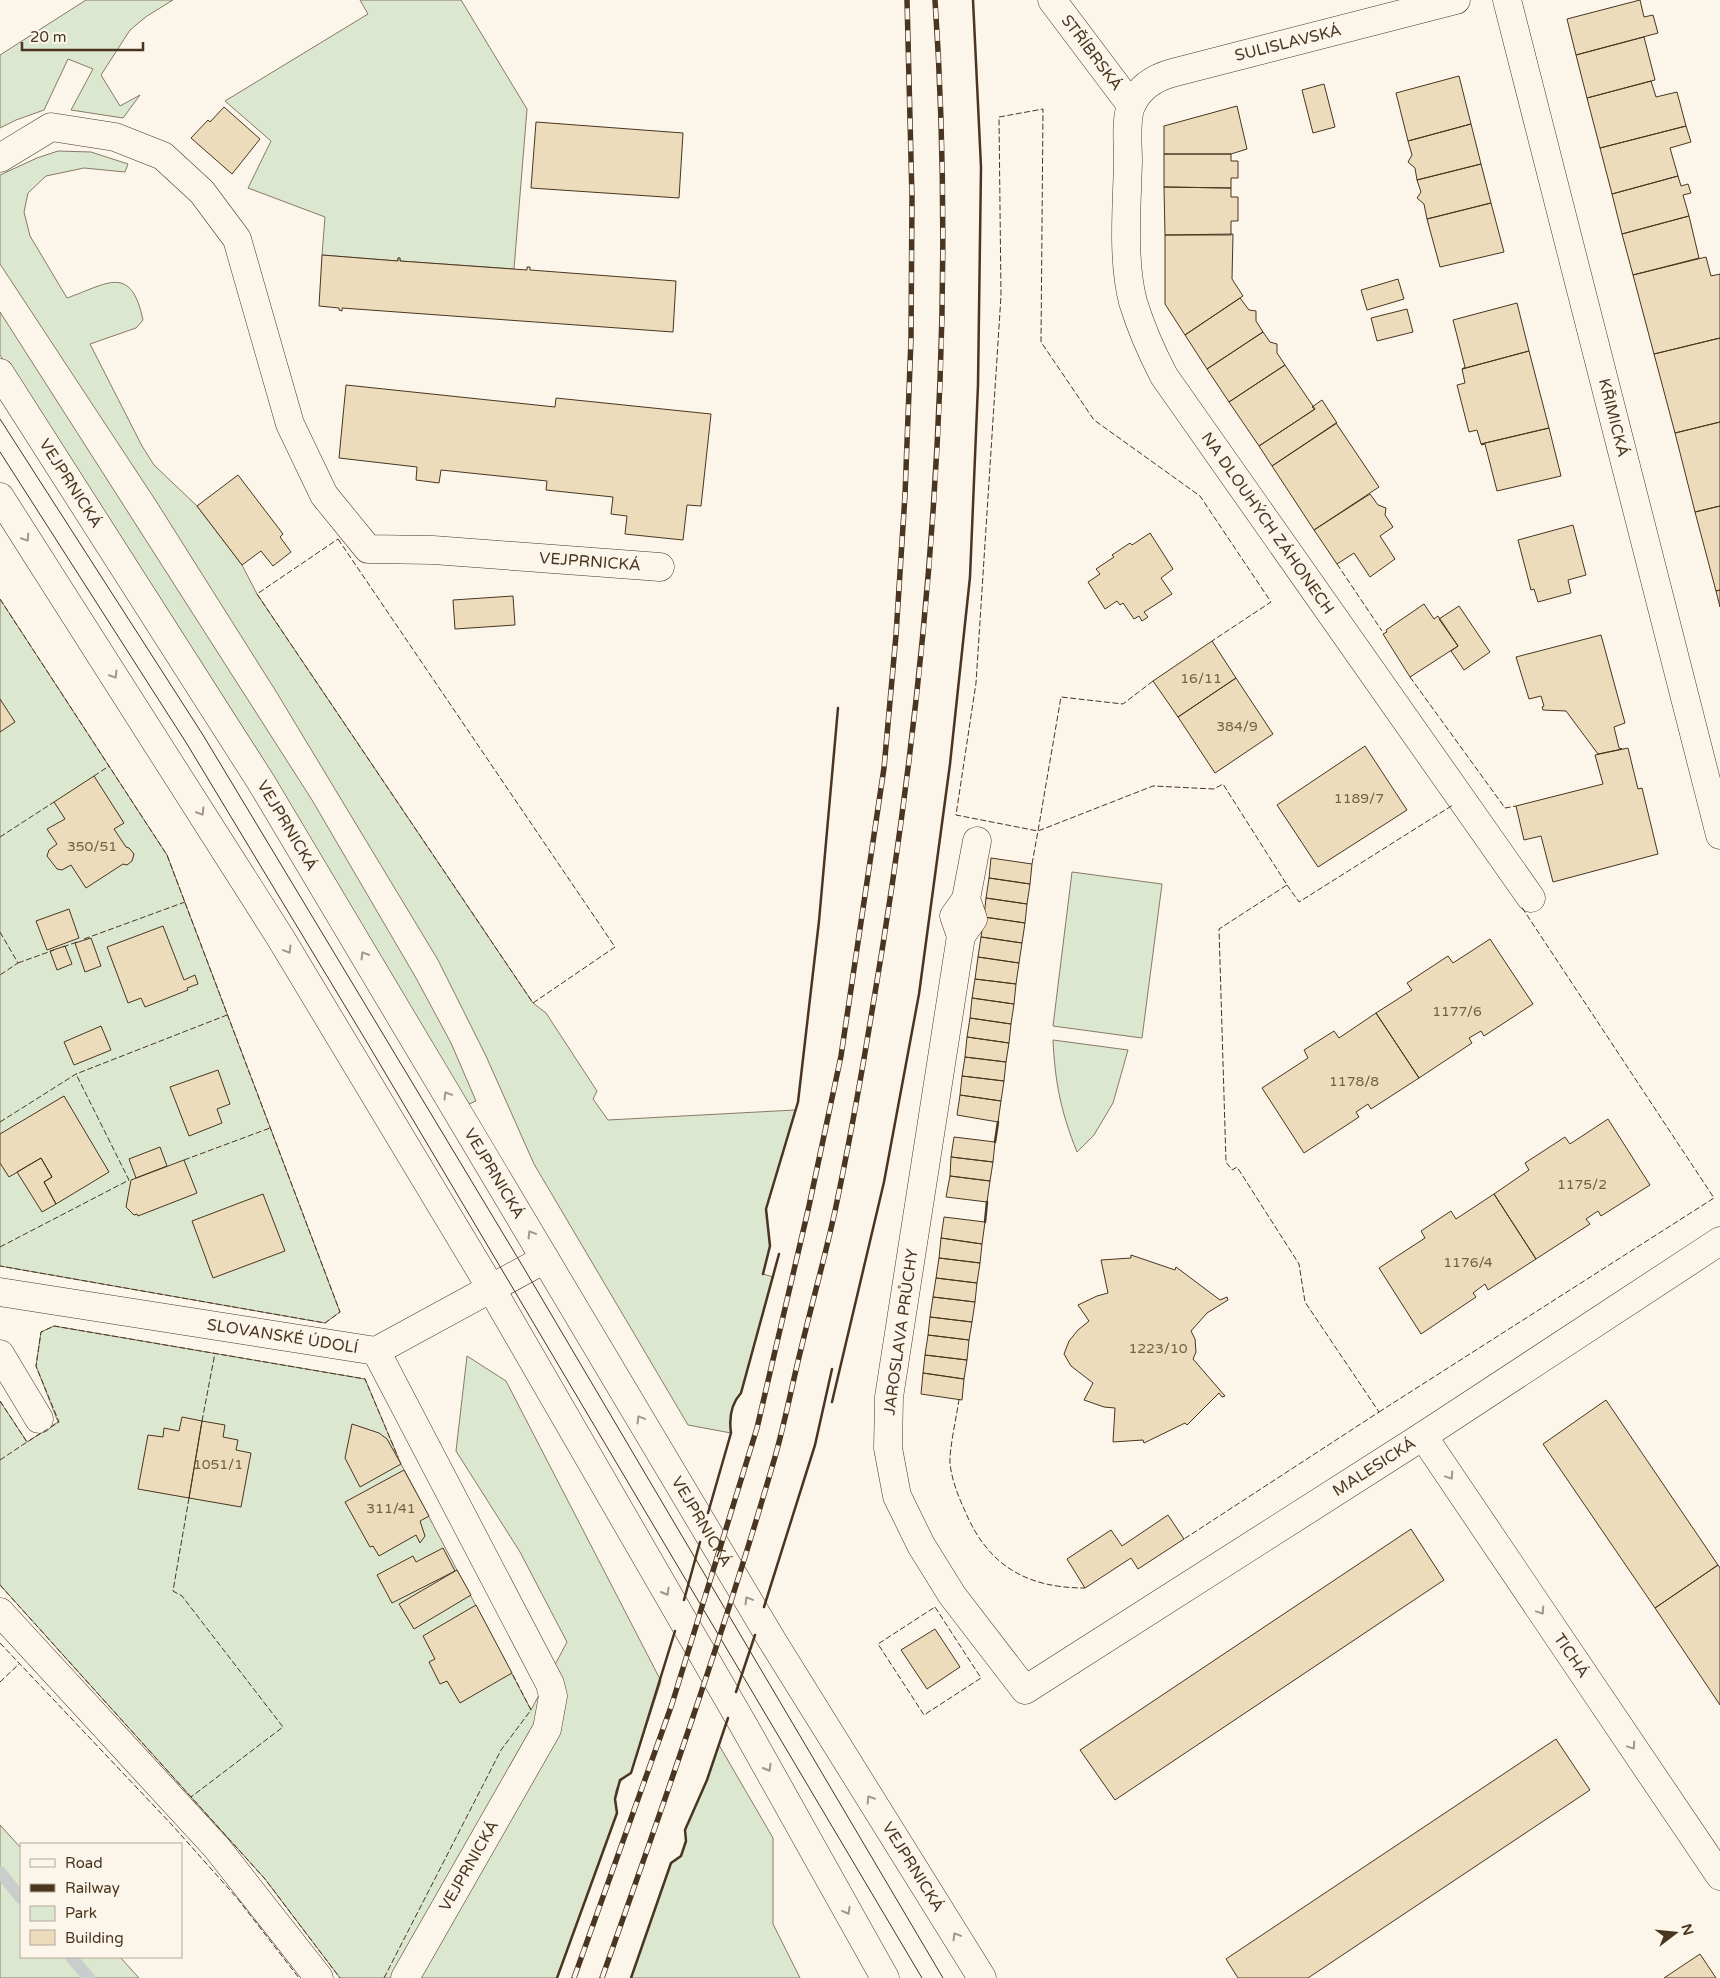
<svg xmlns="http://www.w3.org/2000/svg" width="1720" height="1978" viewBox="0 0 1720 1978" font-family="'Varela Round',sans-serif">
<rect width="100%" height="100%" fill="#fbf6e9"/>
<path fill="#dce7d0" stroke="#887966" d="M 86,0 L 173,0 L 147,16 L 130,30 L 101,75 L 120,106 L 140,95 L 123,118 L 71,110 L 93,69 L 68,59 L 44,110 L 16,120 L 0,128 L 0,55 Z
M 360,0 L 461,0 L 527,109 L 514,269 L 400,261 L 400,258 L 398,258 L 398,261 L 322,255 L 325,217 L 248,188 L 271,141 L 225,101 L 368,14 Z
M 58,151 L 91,152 L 128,164 L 125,172 L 84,168 L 46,176 L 28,193 L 24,212 L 30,236 L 67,298 C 107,284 131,263 143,320 L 136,328 L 90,344 L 142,446 L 154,465 L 197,506 L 242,565 L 257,594 L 533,1003 L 546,1013 L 597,1091 L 593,1099 L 608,1120 L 795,1110 L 766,1209 L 770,1246 L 763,1274 L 773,1277 L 741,1393 C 731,1404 729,1419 731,1433 L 688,1425 L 534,1164 L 486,1056 L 438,960 L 277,693 L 156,501 L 0,264 L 0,175 L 37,158 Z
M 0,312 L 312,800 L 416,978 L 451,1043 L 476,1101 L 469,1104 L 0,355 Z
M 0,599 L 167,855 L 340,1312 L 325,1323 L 0,1266 Z
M 1072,872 L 1162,884 L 1142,1038 L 1053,1026 Z
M 1053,1040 L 1128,1050 L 1113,1103 L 1094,1135 L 1077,1152 C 1061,1112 1055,1083 1053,1040 Z
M 54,1326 L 365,1379 L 401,1464 L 531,1710 L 567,1642 L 520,1552 L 456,1451 L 467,1356 L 506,1381 L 661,1681 L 631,1773 C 614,1784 613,1794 617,1813 L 557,1978 L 340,1978 L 265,1879 L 0,1585 L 0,1401 L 27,1442 L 58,1422 L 36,1366 L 41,1332 Z
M 719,1745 L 773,1838 L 773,1924 L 800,1978 L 631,1978 L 671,1863 L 681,1856 L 686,1841 L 685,1830 L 707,1780 Z
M 0,1825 L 21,1848 L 21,1957 L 120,1957 L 139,1978 L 0,1978 Z"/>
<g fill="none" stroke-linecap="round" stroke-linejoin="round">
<path stroke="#c9cecd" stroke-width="12" d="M 0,1872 L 21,1898
M 71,1957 L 89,1978"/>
</g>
<path fill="#ecdcbc" stroke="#4a3520" d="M 1640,0 L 1644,17 L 1653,15 L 1658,33 L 1576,55 L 1567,19 Z
M 1644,37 L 1655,80 L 1587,98 L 1576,55 Z
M 1459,76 L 1471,124 L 1408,141 L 1396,93 Z
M 1651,81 L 1656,97 L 1677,92 L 1686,126 L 1600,148 L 1587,98 Z
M 1324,84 L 1335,127 L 1313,133 L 1302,90 Z
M 1237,106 L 1247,149 L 1231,154 L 1164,154 L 1164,126 Z
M 224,107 L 260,139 L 232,174 L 191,138 L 208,120 L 210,122 Z
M 536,122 L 683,133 L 679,198 L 531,188 Z
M 1471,124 L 1481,164 L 1417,180 L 1415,168 L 1408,162 L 1412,155 L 1408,141 Z
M 1686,126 L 1691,142 L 1670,148 L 1678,176 L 1612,194 L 1600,148 Z
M 1164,154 L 1231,154 L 1231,161 L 1238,161 L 1238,178 L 1231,178 L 1231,188 L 1164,187 Z
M 1481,164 L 1491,203 L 1427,219 L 1424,204 L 1417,198 L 1421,192 L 1417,180 Z
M 1678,176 L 1681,186 L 1688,184 L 1691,193 L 1683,195 L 1689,216 L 1622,234 L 1612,194 Z
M 1164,187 L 1231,188 L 1231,197 L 1238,197 L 1238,221 L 1231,221 L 1231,235 L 1165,235 Z
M 1491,203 L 1504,252 L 1440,267 L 1427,219 Z
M 1689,216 L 1699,258 L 1633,275 L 1622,234 Z
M 1233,234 L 1232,279 L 1243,296 L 1185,335 L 1165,304 L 1165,235 Z
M 322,255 L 398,261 L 398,258 L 400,258 L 400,261 L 527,270 L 527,267 L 530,267 L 530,270 L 676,281 L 673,332 L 342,308 L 342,311 L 339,310 L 339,308 L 319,306 Z
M 1706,257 L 1711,276 L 1720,274 L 1720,338 L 1654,354 L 1633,275 Z
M 1398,279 L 1404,299 L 1367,310 L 1361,290 Z
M 1240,298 L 1249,310 L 1256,311 L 1256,321 L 1263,332 L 1207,369 L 1185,335 Z
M 1517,303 L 1529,351 L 1462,369 L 1465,367 L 1453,320 Z
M 1407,309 L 1413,332 L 1377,341 L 1371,318 Z
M 1263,332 L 1270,342 L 1277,344 L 1277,353 L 1285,365 L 1229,402 L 1207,369 Z
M 1720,338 L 1720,422 L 1675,433 L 1654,354 Z
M 1529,351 L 1549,428 L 1481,444 L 1477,430 L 1469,432 L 1457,385 L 1465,383 L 1462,369 Z
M 1285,365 L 1315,409 L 1259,446 L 1229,402 Z
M 346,385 L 555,407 L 556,398 L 711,414 L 701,506 L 687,505 L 683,540 L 625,534 L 627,516 L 611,514 L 613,497 L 546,490 L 547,481 L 441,470 L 439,483 L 416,480 L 417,467 L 339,458 Z
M 1322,400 L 1337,423 L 1272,466 L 1259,446 L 1315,409 L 1312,407 Z
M 1720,422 L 1720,506 L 1695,512 L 1675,433 Z
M 1336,423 L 1379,487 L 1314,530 L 1272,466 Z
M 1549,428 L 1561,476 L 1497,491 L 1485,444 L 1482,445 L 1481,444 Z
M 238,475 L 283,534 L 280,537 L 291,552 L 273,566 L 261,551 L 242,565 L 197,506 Z
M 1370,494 L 1378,505 L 1386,508 L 1385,515 L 1393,527 L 1380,536 L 1395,559 L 1370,577 L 1354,553 L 1337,564 L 1314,530 Z
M 1720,506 L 1720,590 L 1716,591 L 1695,512 Z
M 1573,525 L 1586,575 L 1568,580 L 1571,593 L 1538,602 L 1534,589 L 1531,590 L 1518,540 Z
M 1150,533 L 1173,569 L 1161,578 L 1172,594 L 1144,612 L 1148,617 L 1142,621 L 1139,616 L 1134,619 L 1123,603 L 1120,605 L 1117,601 L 1105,609 L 1088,582 L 1100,574 L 1096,569 L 1114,557 L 1112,555 L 1130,543 L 1132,545 Z
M 1720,590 L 1720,607 L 1716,591 Z
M 513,596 L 515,625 L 455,629 L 453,600 Z
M 1424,604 L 1434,619 L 1438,616 L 1458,646 L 1410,677 L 1383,634 L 1387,632 L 1386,630 Z
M 1459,606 L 1490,652 L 1464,670 L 1451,651 L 1458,646 L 1439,619 Z
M 1601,635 L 1625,723 L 1614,727 L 1619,748 L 1622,749 L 1598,754 L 1566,711 L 1543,710 L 1542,707 L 1544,706 L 1541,696 L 1529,699 L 1516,657 Z
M 1212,641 L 1236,678 L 1178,717 L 1153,681 Z
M 1236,678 L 1273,734 L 1215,773 L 1178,717 Z
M 0,699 L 15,722 L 0,732 Z
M 1365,746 L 1407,810 L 1318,867 L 1277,805 Z
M 1628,748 L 1638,789 L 1642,788 L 1658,854 L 1553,882 L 1541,836 L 1524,840 L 1516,806 L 1603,784 L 1595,755 Z
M 94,776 L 124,823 L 114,829 L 126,847 L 129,848 L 134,854 L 132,861 L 127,865 L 123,864 L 86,888 L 71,865 L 62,870 L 57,869 L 47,856 L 49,850 L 57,844 L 47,829 L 65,819 L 54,802 Z
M 991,858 L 1032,864 L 1030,884 L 989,878 Z
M 989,878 L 1030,884 L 1027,904 L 986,898 Z
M 986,898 L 1027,904 L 1025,923 L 984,917 Z
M 69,909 L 79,938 L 47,950 L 36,921 Z
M 984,917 L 1025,923 L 1022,943 L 981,937 Z
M 163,926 L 184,980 L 195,975 L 198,984 L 187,988 L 188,990 L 145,1007 L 141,998 L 128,1003 L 107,947 Z
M 981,937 L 1022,943 L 1019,963 L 978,957 Z
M 91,938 L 101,966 L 85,972 L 75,943 Z
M 1490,939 L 1533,1004 L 1484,1036 L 1481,1031 L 1469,1038 L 1472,1043 L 1419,1078 L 1376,1013 L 1412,990 L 1407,983 L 1448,956 L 1453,963 Z
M 65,946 L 72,964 L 57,970 L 50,951 Z
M 978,957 L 1019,963 L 1016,984 L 975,979 Z
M 975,979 L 1016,984 L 1014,1004 L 972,998 Z
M 972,998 L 1014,1004 L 1011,1024 L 970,1018 Z
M 1376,1013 L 1419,1078 L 1371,1109 L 1368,1104 L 1356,1112 L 1359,1117 L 1304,1153 L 1262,1088 L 1308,1058 L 1304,1050 L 1334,1031 L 1339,1038 Z
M 970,1018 L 1011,1024 L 1009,1043 L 967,1037 Z
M 101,1026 L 111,1050 L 74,1065 L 64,1042 Z
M 967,1037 L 1009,1043 L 1006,1062 L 965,1057 Z
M 965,1057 L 1006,1062 L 1004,1081 L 962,1076 Z
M 218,1070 L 230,1104 L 217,1109 L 222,1123 L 189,1136 L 170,1087 Z
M 962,1076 L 1004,1081 L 1001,1101 L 960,1095 Z
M 960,1095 L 1001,1101 L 998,1122 L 957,1115 Z
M 64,1096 L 109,1172 L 56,1204 L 44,1182 L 52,1177 L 41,1158 L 9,1177 L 0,1163 L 0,1134 Z
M 1608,1119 L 1650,1185 L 1601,1216 L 1598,1211 L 1586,1219 L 1590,1224 L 1536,1259 L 1494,1194 L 1529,1170 L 1525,1163 L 1565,1137 L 1570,1144 Z
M 954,1137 L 995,1142 L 993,1162 L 951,1157 Z
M 160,1147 L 167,1166 L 136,1178 L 129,1159 Z
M 951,1157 L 993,1162 L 990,1181 L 950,1176 Z
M 41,1158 L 52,1177 L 44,1182 L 56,1204 L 42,1212 L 17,1172 Z
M 184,1160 L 197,1193 L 138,1216 L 137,1214 L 134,1215 L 126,1207 L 131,1180 Z
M 950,1176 L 990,1181 L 987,1202 L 946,1197 Z
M 263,1194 L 285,1251 L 213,1278 L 192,1221 Z
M 1494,1194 L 1536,1259 L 1488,1290 L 1485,1284 L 1473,1293 L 1476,1297 L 1421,1334 L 1379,1268 L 1425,1238 L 1421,1231 L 1451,1211 L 1456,1219 Z
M 944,1217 L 985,1222 L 982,1244 L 941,1238 Z
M 941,1238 L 982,1244 L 980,1263 L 939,1258 Z
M 1131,1255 L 1175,1270 L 1176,1267 L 1220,1300 L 1227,1297 L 1228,1300 L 1207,1313 L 1191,1331 L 1195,1339 L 1196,1352 L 1193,1359 L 1225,1396 L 1222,1397 L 1219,1393 L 1187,1425 L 1185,1423 L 1144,1443 L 1143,1440 L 1113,1442 L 1115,1408 L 1104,1407 L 1084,1400 L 1093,1383 L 1071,1366 L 1064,1354 L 1069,1341 L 1078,1330 L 1089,1321 L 1078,1305 L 1097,1296 L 1108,1293 L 1101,1260 L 1131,1258 Z
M 939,1258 L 980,1263 L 977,1283 L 936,1278 Z
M 936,1278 L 977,1283 L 975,1302 L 933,1297 Z
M 933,1297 L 975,1302 L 972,1322 L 930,1317 Z
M 930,1317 L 972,1322 L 969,1340 L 928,1335 Z
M 928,1335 L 969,1340 L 967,1360 L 925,1355 Z
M 925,1355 L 967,1360 L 964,1379 L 923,1373 Z
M 923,1373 L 964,1379 L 962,1400 L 921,1394 Z
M 1606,1400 L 1718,1565 L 1655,1608 L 1543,1444 Z
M 182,1417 L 202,1421 L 189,1498 L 138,1489 L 148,1435 L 163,1437 L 164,1428 L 179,1431 Z
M 202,1421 L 225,1425 L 223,1437 L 238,1440 L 236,1450 L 251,1453 L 241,1507 L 189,1498 Z
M 352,1424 L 379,1433 L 387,1439 L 401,1464 L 360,1487 L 345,1458 Z
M 404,1470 L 429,1516 L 420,1521 L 425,1536 L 420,1543 L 416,1535 L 379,1556 L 373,1546 L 370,1547 L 345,1502 Z
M 1168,1515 L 1184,1539 L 1138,1569 L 1131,1558 L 1085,1588 L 1067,1559 L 1111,1530 L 1122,1546 Z
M 1411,1529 L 1444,1580 L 1115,1800 L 1080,1750 Z
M 443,1548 L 455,1571 L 392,1603 L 377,1575 L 413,1556 L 416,1562 Z
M 1718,1565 L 1720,1568 L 1720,1705 L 1655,1608 Z
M 457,1570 L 471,1595 L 414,1629 L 399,1604 Z
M 476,1605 L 512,1673 L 460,1703 L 447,1681 L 440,1684 L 429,1662 L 435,1659 L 423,1636 Z
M 935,1629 L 960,1667 L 927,1689 L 901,1650 Z
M 1556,1739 L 1590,1790 L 1308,1978 L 1238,1978 L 1226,1959 Z
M 1700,1954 L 1716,1978 L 1664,1978 Z"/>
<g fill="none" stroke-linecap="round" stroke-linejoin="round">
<g stroke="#4a3520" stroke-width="29">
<g id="street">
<path id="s1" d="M 1052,0 L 1131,105"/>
<path id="s2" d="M 1456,0 L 1172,73 C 1154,78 1140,87 1132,104 C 1125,117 1128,146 1128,161 C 1127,205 1122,260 1133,302 C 1141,328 1151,351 1164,376 L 1531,898"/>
<path id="s3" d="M 0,158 L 51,127 L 115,137 L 163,156 L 202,192 L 237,239 L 290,424 L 324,495 L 368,549 L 433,550 L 660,567"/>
<path d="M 966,899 L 973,919 L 961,936 L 954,916 L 966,899 L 977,841"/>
<path id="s4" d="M 961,936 L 889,1397 L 888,1448 L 897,1496 L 921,1545 L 952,1595 L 1025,1690 L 1423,1436 L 1720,1241"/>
<path id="s5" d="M 0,1292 L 376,1351 L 545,1259"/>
<path d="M 376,1351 L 550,1684 L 553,1696 L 547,1729 L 405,1978"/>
<path d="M 0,1354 L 39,1419"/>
<path id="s6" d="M 1423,1436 L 1720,1876"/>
<path d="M 0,1612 L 217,1848 L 319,1978"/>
</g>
</g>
<g stroke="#4a3520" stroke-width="29">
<g id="secondary">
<path id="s7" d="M 1507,0 L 1720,835"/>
<path id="s8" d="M 0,373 L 261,782 L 773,1642 L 982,1978"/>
<path d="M 0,497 L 280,937 L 491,1288 L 744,1726 L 885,1978"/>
</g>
</g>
<use href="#street" stroke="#fbf6e9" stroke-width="28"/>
<use href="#secondary" stroke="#fbf6e9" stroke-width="28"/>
<path stroke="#4a3520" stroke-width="1" d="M 0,419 L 203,735 L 525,1270 L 943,1978
M 0,452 L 187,744 L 368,1044 L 922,1978"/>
<g stroke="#4a3520" stroke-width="5.5">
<path id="rail" d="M 574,1978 L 672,1704 L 757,1428 L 809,1206 L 841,1056 L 884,768 L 896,635 L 905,495 L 911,339 L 912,198 L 907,0
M 602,1978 C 663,1806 724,1633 775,1457 C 785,1422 792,1385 801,1349 C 812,1303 825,1257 835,1211 C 849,1145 861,1078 872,1011 C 929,678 958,338 935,0"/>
</g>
<use href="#rail" stroke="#fbf6e9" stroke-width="4" stroke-dasharray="11" stroke-linecap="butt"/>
<path stroke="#4a3520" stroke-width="1" stroke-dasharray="6 2.5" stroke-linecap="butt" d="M 338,539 L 615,947 L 533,1003 L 257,594 Z
M 1337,564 L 1382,631
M 0,599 L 167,855 L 340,1312 L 325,1323 L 0,1266
M 1410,677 L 1505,808 L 1516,806
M 1153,681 L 1123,704 L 1061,697 L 1038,831 L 956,815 L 976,683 L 1001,296 L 999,117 L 1043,109 L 1041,342 L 1094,420 L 1200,496 L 1271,602 L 1212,641
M 94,776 L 109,766
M 0,837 L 54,802
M 1032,864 L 1038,831 L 1153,786 L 1214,789 L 1223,784 L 1287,885 L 1219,929 L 1226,1162 L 1232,1170 L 1237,1167 L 1299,1264 L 1305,1302 L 1379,1412 L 1184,1539
M 1287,885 L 1299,902 L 1453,805
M 0,932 L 18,963 L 0,975
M 84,939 L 185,902
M 63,947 L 77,942
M 18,963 L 54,950
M 0,1122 L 76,1074 L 227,1015
M 184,1160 L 270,1128
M 0,1247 L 129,1180 L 76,1074
M 959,1399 C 957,1415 949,1449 950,1464 C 952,1480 958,1496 965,1511 C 988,1566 1027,1588 1085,1588
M 0,1401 L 27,1442 L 59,1422 L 36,1366 L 41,1332 L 54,1326 L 365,1379 L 398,1457
M 1379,1412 L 1714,1198 L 1521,906
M 202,1421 L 215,1353
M 0,1460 L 27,1442
M 189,1498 L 173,1591 L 182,1596 L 283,1727 L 191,1797
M 0,1585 L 265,1879 L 340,1978
M 935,1607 L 981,1678 L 924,1715 L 878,1644 Z
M 0,1643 L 173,1826 L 237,1898 L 299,1978
M 0,1682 L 19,1664
M 384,1978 L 501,1750 L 531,1710 L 512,1673"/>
<path stroke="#4a3520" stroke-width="2.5" d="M 995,1142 L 998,1122
M 985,1222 L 987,1202
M 763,1274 L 770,1246 L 766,1209 L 798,1102 L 819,921 L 838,708
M 832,1402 L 884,1182 L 919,994 L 950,764 L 970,577 L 978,385 L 981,167 L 973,0
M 708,1513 L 731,1433 C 729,1419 731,1404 741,1393 L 779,1254
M 684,1600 L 700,1542
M 764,1607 L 815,1445 L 832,1369
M 736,1692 L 755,1635
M 557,1978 L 617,1813 L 615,1799 L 620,1780 L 631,1773 L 675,1631
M 631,1978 L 671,1863 L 681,1856 L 686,1841 L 685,1830 L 707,1780 L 728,1718"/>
</g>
<defs><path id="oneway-chevron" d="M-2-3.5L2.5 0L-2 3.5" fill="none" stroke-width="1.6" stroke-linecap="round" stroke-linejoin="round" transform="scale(1.25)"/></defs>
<g stroke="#a29684">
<use href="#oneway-chevron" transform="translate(26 538) rotate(57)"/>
<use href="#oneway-chevron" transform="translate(114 675) rotate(58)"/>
<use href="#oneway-chevron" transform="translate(201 812) rotate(58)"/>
<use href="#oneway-chevron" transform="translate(288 950) rotate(59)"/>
<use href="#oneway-chevron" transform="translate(364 955) rotate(-121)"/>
<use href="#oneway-chevron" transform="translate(447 1095) rotate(-121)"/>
<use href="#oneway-chevron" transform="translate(531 1234) rotate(-121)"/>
<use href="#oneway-chevron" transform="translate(640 1419) rotate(-121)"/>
<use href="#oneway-chevron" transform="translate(1450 1476) rotate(56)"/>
<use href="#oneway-chevron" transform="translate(666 1592) rotate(60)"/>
<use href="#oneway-chevron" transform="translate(748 1600) rotate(-121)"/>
<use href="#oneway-chevron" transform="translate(1541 1611) rotate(56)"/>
<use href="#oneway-chevron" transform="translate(1632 1746) rotate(56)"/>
<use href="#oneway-chevron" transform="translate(768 1768) rotate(60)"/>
<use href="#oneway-chevron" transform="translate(870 1799) rotate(-123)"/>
<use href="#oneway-chevron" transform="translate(847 1911) rotate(61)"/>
<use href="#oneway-chevron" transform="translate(956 1936) rotate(-121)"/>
</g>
<g text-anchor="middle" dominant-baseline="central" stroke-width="4" stroke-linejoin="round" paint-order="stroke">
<g font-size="14" fill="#725f47">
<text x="1201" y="678">16/11</text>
<text x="1237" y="726">384/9</text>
<text x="1359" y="798">1189/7</text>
<text x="92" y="846">350/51</text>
<text x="1457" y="1011">1177/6</text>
<text x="1354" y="1081">1178/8</text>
<text x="1582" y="1184">1175/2</text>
<text x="1468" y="1262">1176/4</text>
<text x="1158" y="1348">1223/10</text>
<text x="218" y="1464">1051/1</text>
<text x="391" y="1508">311/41</text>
</g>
<g font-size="16" fill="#4a3520" stroke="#fbf6e9">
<text transform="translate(1288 43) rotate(-14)">SULISLAVSKÁ</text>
<text stroke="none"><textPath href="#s1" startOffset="66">STŘÍBRSKÁ</textPath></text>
<text stroke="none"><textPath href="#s7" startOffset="431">KŘIMICKÁ</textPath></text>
<text stroke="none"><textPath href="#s8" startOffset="131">VEJPRNICKÁ</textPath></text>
<text stroke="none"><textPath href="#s2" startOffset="805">NA DLOUHÝCH ZÁHONECH</textPath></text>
<text stroke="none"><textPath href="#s3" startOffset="851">VEJPRNICKÁ</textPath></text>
<text stroke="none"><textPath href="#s8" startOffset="536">VEJPRNICKÁ</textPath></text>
<text stroke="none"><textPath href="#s8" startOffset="941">VEJPRNICKÁ</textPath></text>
<text transform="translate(901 1332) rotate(-82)">JAROSLAVA PRŮCHY</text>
<text stroke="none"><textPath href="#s5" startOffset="286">SLOVANSKÉ ÚDOLÍ</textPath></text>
<text stroke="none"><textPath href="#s4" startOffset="1214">MALESICKÁ</textPath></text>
<text stroke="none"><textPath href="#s8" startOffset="1346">VEJPRNICKÁ</textPath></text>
<text stroke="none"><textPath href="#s6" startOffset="265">TICHÁ</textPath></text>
<text transform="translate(469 1866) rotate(-60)">VEJPRNICKÁ</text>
<text stroke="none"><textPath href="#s8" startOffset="1751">VEJPRNICKÁ</textPath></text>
</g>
</g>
<rect x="20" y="1843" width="162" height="115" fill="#fbf6e9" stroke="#b4a999"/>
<rect x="30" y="1859" width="25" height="8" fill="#fbf6e9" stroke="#b4a999"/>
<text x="65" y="1868" font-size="15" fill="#4a3520">Road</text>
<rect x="30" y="1884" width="25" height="8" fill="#4a3520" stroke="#b4a999"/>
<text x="65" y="1893" font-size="15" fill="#4a3520">Railway</text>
<rect x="30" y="1906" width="25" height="15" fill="#dce7d0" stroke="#b4a999"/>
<text x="65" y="1918" font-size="15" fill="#4a3520">Park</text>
<rect x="30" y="1930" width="25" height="15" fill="#ecdcbc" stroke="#b4a999"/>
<text x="65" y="1943" font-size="15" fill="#4a3520">Building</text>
<g transform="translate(1675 1933) rotate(74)" stroke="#fbf6e9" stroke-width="4" paint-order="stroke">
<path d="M0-4L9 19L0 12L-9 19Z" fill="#4a3520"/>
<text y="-8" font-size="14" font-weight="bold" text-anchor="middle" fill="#4a3520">N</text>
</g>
<path d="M22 42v8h121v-8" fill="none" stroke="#4a3520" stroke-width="2.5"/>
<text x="30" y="42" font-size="15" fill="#4a3520" stroke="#fbf6e9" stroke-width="4" paint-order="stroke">20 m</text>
</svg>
